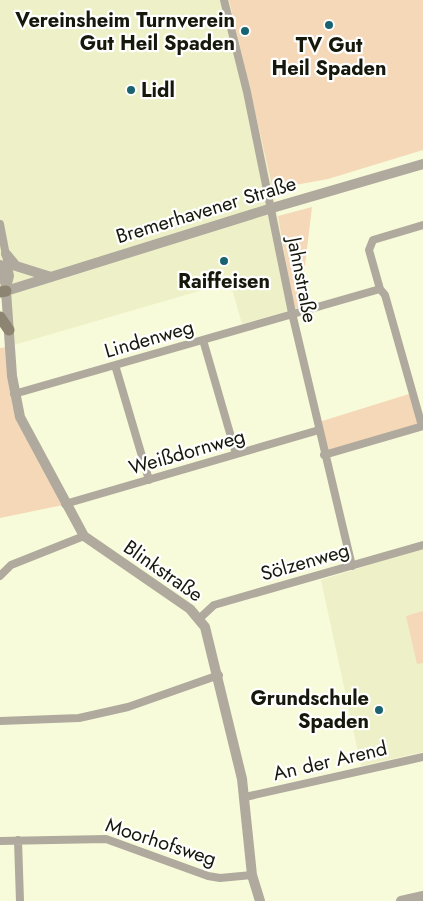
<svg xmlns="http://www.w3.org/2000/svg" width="423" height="901" viewBox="0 0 423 901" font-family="Jost,sans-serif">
<rect width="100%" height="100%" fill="#f8fbd9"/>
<path fill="#eef1c7" d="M 0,0 L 229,0 L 273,189 L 294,309 L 242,324 L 230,282 L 7,347 L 0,282 Z
M 423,548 L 423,752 L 361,766 L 321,580 Z"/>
<path fill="#f4d8b8" d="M 229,0 L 423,0 L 423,150 L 328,179 L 273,189 Z
M 312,207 L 300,307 L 294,309 L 278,216 Z
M 7,347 L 8,376 L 13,407 L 63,505 L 0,518 L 0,348 Z
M 409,394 L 418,424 L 326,451 L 319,422 Z
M 423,611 L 423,663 L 417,664 L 406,616 Z"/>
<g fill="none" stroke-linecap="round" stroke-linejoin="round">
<path stroke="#afaa9d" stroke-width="8" d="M 224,0 L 247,92 L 292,313 L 352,566
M 0,224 L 10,276 L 6,291
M 0,264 L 6,291
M 380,289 L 385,295 L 422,426
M 203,340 L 236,454
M 115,365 L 149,480
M 14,394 L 380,289 L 369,250 L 373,240 L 423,225
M 324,455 L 423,426
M 65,504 L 319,430
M 0,576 L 11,565 L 84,536
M 200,618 L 214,605 L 423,545
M 0,721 L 79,718 L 128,707 L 219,675
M 245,797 L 423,757
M 18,840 L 20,901
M 0,841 L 106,839 L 208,876 L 220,878 L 252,875"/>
<path stroke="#afaa9d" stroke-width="10" d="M 6,254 L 16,266 L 51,277
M 260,901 L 252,875 L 242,779 L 205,627 L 190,609 L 84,536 L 20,417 L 12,376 L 6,291 L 272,208 L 423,164
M 401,901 L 423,896"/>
<path stroke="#8d8571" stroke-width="11" d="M 0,292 L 6,291
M 0,317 L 9,330"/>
</g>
<g fill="#196370" stroke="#fff" stroke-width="2">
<circle cx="329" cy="25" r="5"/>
<circle cx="245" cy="31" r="5"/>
<circle cx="131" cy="90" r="5"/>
<circle cx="224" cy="261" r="5"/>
<circle cx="379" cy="710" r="5"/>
</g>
<g text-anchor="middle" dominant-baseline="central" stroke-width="4.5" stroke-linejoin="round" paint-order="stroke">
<g font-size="20" font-weight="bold" fill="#17180c" stroke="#fff" text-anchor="end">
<text x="235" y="20">Vereinsheim Turnverein<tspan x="235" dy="23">Gut Heil Spaden</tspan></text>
<text x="329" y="45" text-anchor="middle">TV Gut<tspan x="329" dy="23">Heil Spaden</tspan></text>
<text x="141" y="90" text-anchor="start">Lidl</text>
<text x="224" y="281" text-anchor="middle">Raiffeisen</text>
<text x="369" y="698">Grundschule<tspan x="369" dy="23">Spaden</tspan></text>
</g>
<g font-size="20" fill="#17180c" stroke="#fff">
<text transform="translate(206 210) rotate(-17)">Bremerhavener Straße</text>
<text transform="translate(302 280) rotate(79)">Jahnstraße</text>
<text transform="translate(149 339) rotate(-16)">Lindenweg</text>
<text transform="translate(187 452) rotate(-16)">Weißdornweg</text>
<text transform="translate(305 562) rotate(-16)">Sölzenweg</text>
<text transform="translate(163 571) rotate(35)">Blinkstraße</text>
<text transform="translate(330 761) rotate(-13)">An der Arend</text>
<text transform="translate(161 842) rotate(18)">Moorhofsweg</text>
</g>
</g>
</svg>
